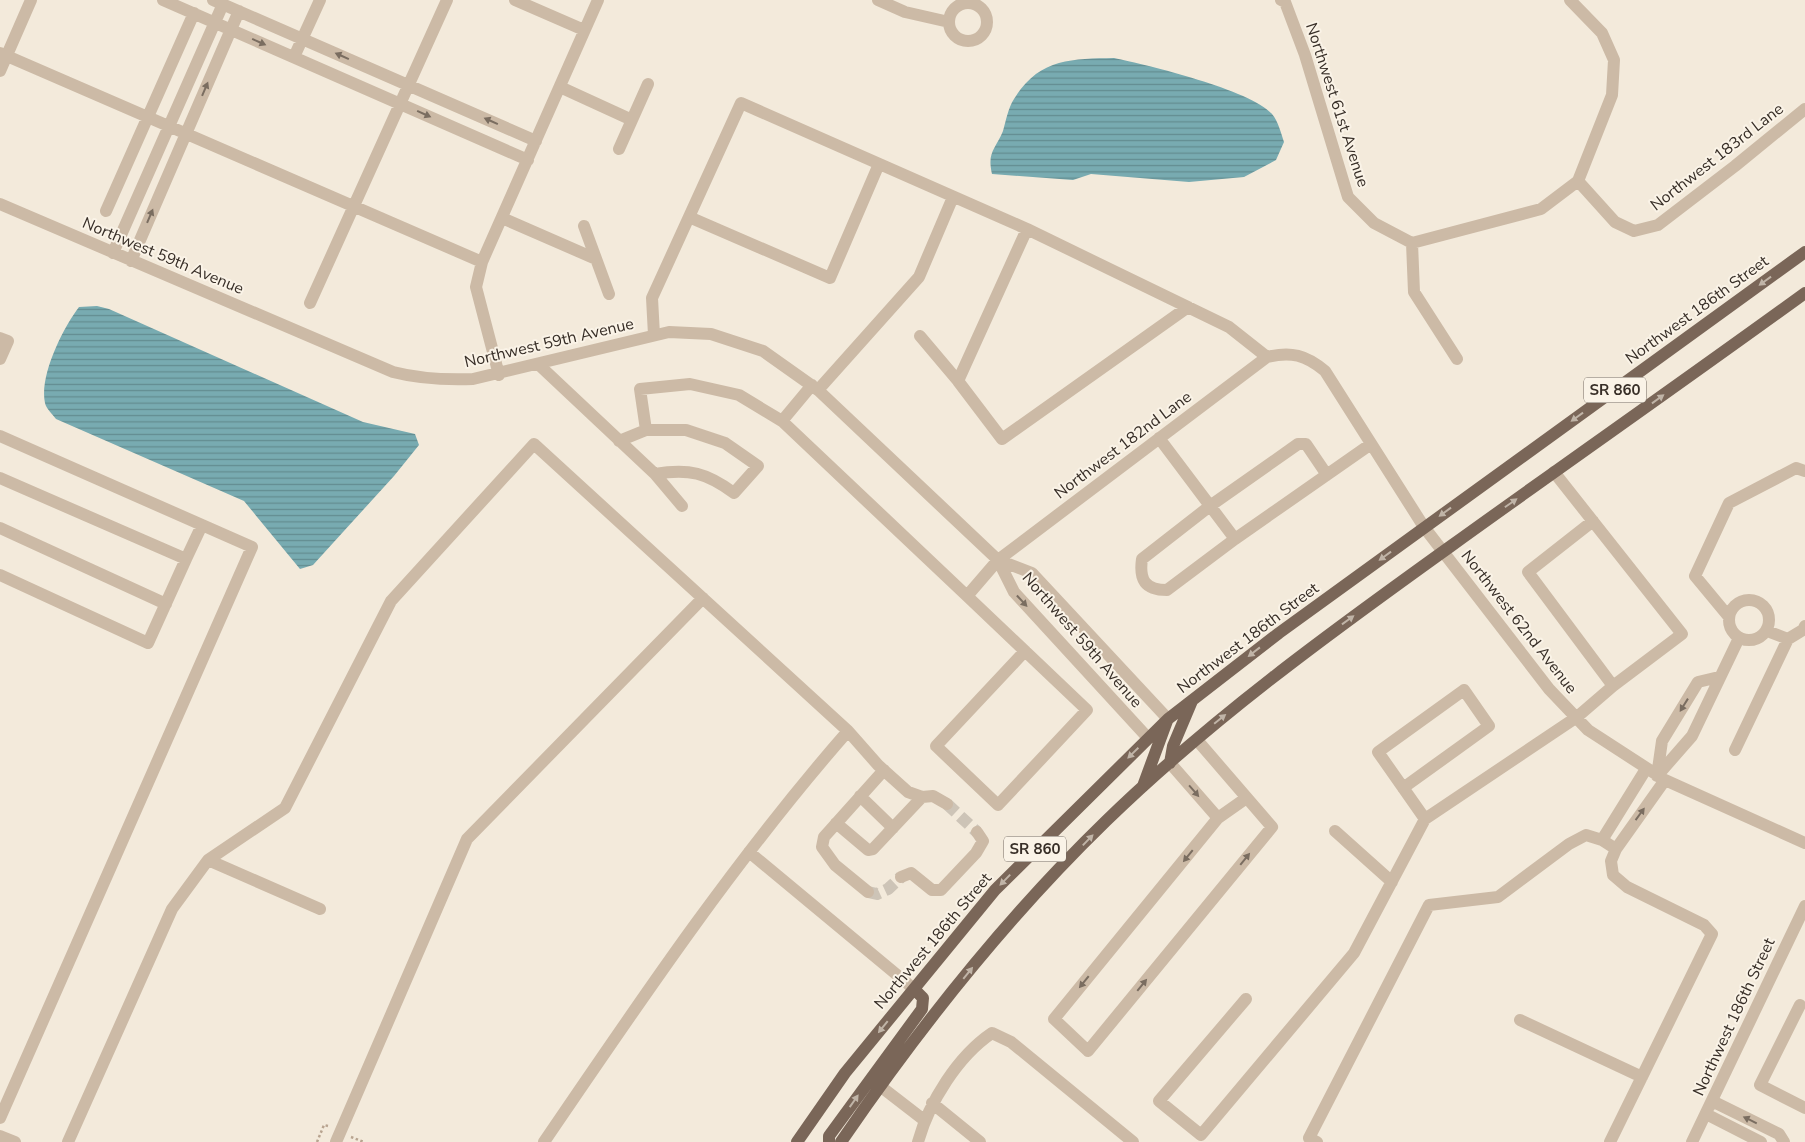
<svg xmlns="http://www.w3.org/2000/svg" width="1805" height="1142" viewBox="0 0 1805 1142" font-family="'Nunito Sans',sans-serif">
<defs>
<pattern id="water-rules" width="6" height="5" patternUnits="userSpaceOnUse" patternTransform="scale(1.25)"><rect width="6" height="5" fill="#78abb1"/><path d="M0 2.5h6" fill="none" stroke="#638c90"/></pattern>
</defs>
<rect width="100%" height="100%" fill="#f3eadb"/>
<path fill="url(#water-rules)" d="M 1114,58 C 1148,65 1251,90 1272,114 C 1278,121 1281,133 1284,142 L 1276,160 L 1244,177 L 1189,182 L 1091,174 L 1073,180 L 992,174 C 987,152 995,150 1003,131 C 1006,121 1008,108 1014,99 C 1039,58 1072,59 1114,58 Z
M 97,306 L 109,309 L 363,422 L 415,434 L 419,445 L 394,476 L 313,565 L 300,569 L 244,501 L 56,419 C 52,414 46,408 45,403 C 39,376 63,328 79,307 Z"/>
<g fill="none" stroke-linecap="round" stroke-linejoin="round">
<path stroke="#cdc4b7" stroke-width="12" stroke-dasharray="12 6" stroke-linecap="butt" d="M 947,804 L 977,832
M 868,892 L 877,894 L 888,889 L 901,877"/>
<path stroke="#b8a490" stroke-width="2.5" stroke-dasharray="2.5 2.5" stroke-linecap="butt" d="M 351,1137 L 364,1142
M 317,1142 L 324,1125 L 328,1126"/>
<path stroke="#ccbaa6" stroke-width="12" d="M 163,0 L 528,160
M 213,0 L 536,141
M 515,0 L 584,30
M 878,0 L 905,12 L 949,22
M 1281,0 L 1285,2 L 1305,55 L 1348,197 L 1374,223 L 1412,243
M 1570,0 L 1602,33 L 1614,60 L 1612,95 L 1578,181
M949 22a19 19 0 1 1 38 0a19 19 0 1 1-38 0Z
M 0,53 L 482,262
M 294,57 L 320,0
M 0,71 L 31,0
M 560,87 L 632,120
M 619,149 L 648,84
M 1578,181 L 1615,222 L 1634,231 L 1658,225 L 1735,166 L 1805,109
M 0,204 L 393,372 C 420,379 445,380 473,379 L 669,332 L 711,334 L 763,351 L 818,390 L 998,560 L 1014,592 L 1148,738
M 106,211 L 194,13
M 689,217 L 830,278 L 879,164
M 502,218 L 596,259
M 584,226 L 609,294
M 1027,229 L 958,381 L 1002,439 L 1188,307
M 1412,243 L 1541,209 L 1578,181
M 1412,243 L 1414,292 L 1457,359
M 113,253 L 223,4
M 131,261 L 239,11
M 310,303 L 447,0
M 654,335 L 652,298 L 741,103 L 1027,229 L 1229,327 L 1267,357 C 1291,351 1306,355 1325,371 L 1424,527 L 1549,689 L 1588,730 L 1665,780 L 1805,843
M 920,336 L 958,381
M 0,338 L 8,341 L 0,359
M 538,364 L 655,474 C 689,468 707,473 734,493 L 758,466 L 725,443 L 686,430 L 646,430 L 640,389 L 690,384 L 739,395 L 782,421
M 499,375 L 476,287 L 482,262 L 598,0
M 812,385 L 782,421 L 967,596
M 818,390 L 919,277 L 953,197
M 0,436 L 252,547 L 0,1118
M 1159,438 L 1235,539 L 1371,444
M 619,441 L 646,430
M 655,474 L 682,506
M 0,478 L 186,559 L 202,525
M 1593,521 L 1528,572 L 1613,686
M 0,528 L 166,604
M 1235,539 L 1167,590 C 1145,590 1139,580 1142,559 L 1210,506 L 1298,444 L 1306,444 L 1327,475
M 998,560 L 1032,573 L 1168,719
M 0,575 L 148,643 L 186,559
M1729 620a20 20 0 1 1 40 0a20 20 0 1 1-40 0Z
M 1729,617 L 1695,576 L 1729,503 L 1796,468 L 1805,471
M 1767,631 L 1788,639 L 1803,630 L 1805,626
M 1025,651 L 936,746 L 998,805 L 1087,710 L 967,596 L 998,560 L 1267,357
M 848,731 L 878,765 L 908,792 L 922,797 L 933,796 L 947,804
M 1197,740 L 1272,827 L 1088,1051 L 1054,1019 L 1218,818 L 1245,799
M 1735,750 L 1788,639
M 1170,763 L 1218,818
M 1657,776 L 1692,736 L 1739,638
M 1657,776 L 1662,741 L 1698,682 L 1719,677
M 1403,788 L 1489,726 L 1464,690 L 1378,752 L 1425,819
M 860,796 L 893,828
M 836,823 L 868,850 L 873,849 L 922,797
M 1335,831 L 1392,882
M 1602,840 L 1646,769
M 749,852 L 914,989
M 208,860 L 320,909
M 901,877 L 911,873 L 932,890 L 941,890 L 976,853 L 983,841 L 977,832
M 868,892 L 835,865 L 822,847 L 824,837 L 884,770
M 1246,999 L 1159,1101 L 1201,1135 L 1354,953 L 1425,819 L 1577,717 L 1613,686 L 1682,634 L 1554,472
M 1800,1005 L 1760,1085 L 1805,1108
M 1520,1020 L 1642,1077
M 880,1086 L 924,1120
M 1712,1101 L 1779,1134 L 1784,1142
M 932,1103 L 980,1142
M 1706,1114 L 1761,1142
M 0,1136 L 15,1142
M 68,1142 L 172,909 L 208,860 L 285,808 L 391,601 L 534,444 L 848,731 C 735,860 640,1001 544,1142
M 336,1142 L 467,839 L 703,598
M 918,1142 C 929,1102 958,1056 992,1033 L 1011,1042 L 1133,1142
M 1317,1142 L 1309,1138 L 1429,905 L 1498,897 L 1569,844 L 1586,835 L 1602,840 L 1616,849
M 1610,1142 L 1712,934 L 1704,925 L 1627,887 L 1613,875 L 1611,861 L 1616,849 L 1665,780
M 1692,1142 L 1805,906"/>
<path stroke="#7a6658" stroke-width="12" d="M 1170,763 L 1173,746 L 1192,701
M 1143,786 L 1167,721
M 797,1142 L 845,1073 L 995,890 L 1168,719 L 1279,633 L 1805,252
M 829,1142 L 829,1136 L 922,1009 L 923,998 L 914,989
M 841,1142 C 919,1028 1006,918 1106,821 C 1211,719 1331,632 1451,546 C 1569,461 1688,378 1805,293"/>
</g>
<defs><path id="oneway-solid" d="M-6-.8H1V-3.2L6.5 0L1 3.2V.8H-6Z" transform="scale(1.25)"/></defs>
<g fill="#7a6d60">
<use href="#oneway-solid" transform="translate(259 42) rotate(24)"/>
<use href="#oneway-solid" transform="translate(342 56) rotate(-156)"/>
<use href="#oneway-solid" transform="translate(205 89) rotate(-67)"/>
<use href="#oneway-solid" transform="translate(424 114) rotate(24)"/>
<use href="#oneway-solid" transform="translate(491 121) rotate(-156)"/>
<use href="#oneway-solid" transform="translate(150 216) rotate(-67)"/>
<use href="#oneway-solid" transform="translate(1022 601) rotate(47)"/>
<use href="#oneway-solid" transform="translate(1684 705) rotate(122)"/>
<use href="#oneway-solid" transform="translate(1194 791) rotate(49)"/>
<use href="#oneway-solid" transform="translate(1640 814) rotate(-54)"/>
<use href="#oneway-solid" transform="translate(1188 856) rotate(129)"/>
<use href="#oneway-solid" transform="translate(1245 859) rotate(-51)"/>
<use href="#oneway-solid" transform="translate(1084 982) rotate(129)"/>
<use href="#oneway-solid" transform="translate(1142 985) rotate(-51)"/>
<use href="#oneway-solid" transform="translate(1750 1120) rotate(-154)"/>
</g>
<g fill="#c0b4a7">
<use href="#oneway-solid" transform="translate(1765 281) rotate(144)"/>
<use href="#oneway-solid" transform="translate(1658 399) rotate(-36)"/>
<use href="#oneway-solid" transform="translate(1577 417) rotate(144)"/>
<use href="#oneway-solid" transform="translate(1511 503) rotate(-35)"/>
<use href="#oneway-solid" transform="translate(1445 512) rotate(144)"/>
<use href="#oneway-solid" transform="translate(1385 556) rotate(144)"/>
<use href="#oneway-solid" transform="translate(1348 620) rotate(-36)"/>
<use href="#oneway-solid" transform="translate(1254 652) rotate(142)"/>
<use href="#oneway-solid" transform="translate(1220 719) rotate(-39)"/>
<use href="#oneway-solid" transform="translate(1133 753) rotate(136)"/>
<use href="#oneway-solid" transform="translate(1088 840) rotate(-46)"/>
<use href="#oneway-solid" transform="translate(1005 880) rotate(134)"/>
<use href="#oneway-solid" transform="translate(968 973) rotate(-51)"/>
<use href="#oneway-solid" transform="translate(883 1027) rotate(129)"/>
<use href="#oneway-solid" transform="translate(854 1101) rotate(-55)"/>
</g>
<g text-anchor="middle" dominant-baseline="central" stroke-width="4" stroke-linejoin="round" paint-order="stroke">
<g fill="#faf3e7" stroke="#726961" stroke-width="1">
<rect x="1584" y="377.5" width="62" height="25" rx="4"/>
<rect x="1004" y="836.5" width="62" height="25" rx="4"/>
</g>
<g font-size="15" font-weight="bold" fill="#372e27">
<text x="1615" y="390">SR 860</text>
<text x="1035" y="849">SR 860</text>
</g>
<g font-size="16" fill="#372e27" stroke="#faf3e7">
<text transform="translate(1337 105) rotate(72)">Northwest 61st Avenue</text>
<text transform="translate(1717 157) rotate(-38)">Northwest 183rd Lane</text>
<text transform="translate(163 256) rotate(23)">Northwest 59th Avenue</text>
<text transform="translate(1697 310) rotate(-36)">Northwest 186th Street</text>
<text transform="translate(549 343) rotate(-13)">Northwest 59th Avenue</text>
<text transform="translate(1123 445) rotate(-37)">Northwest 182nd Lane</text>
<text transform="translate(1519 622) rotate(52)">Northwest 62nd Avenue</text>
<text transform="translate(1248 638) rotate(-37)">Northwest 186th Street</text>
<text transform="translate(1082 640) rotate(49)">Northwest 59th Avenue</text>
<text transform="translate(933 941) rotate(-50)">Northwest 186th Street</text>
<text transform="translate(1734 1017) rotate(-65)">Northwest 186th Street</text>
</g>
</g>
</svg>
